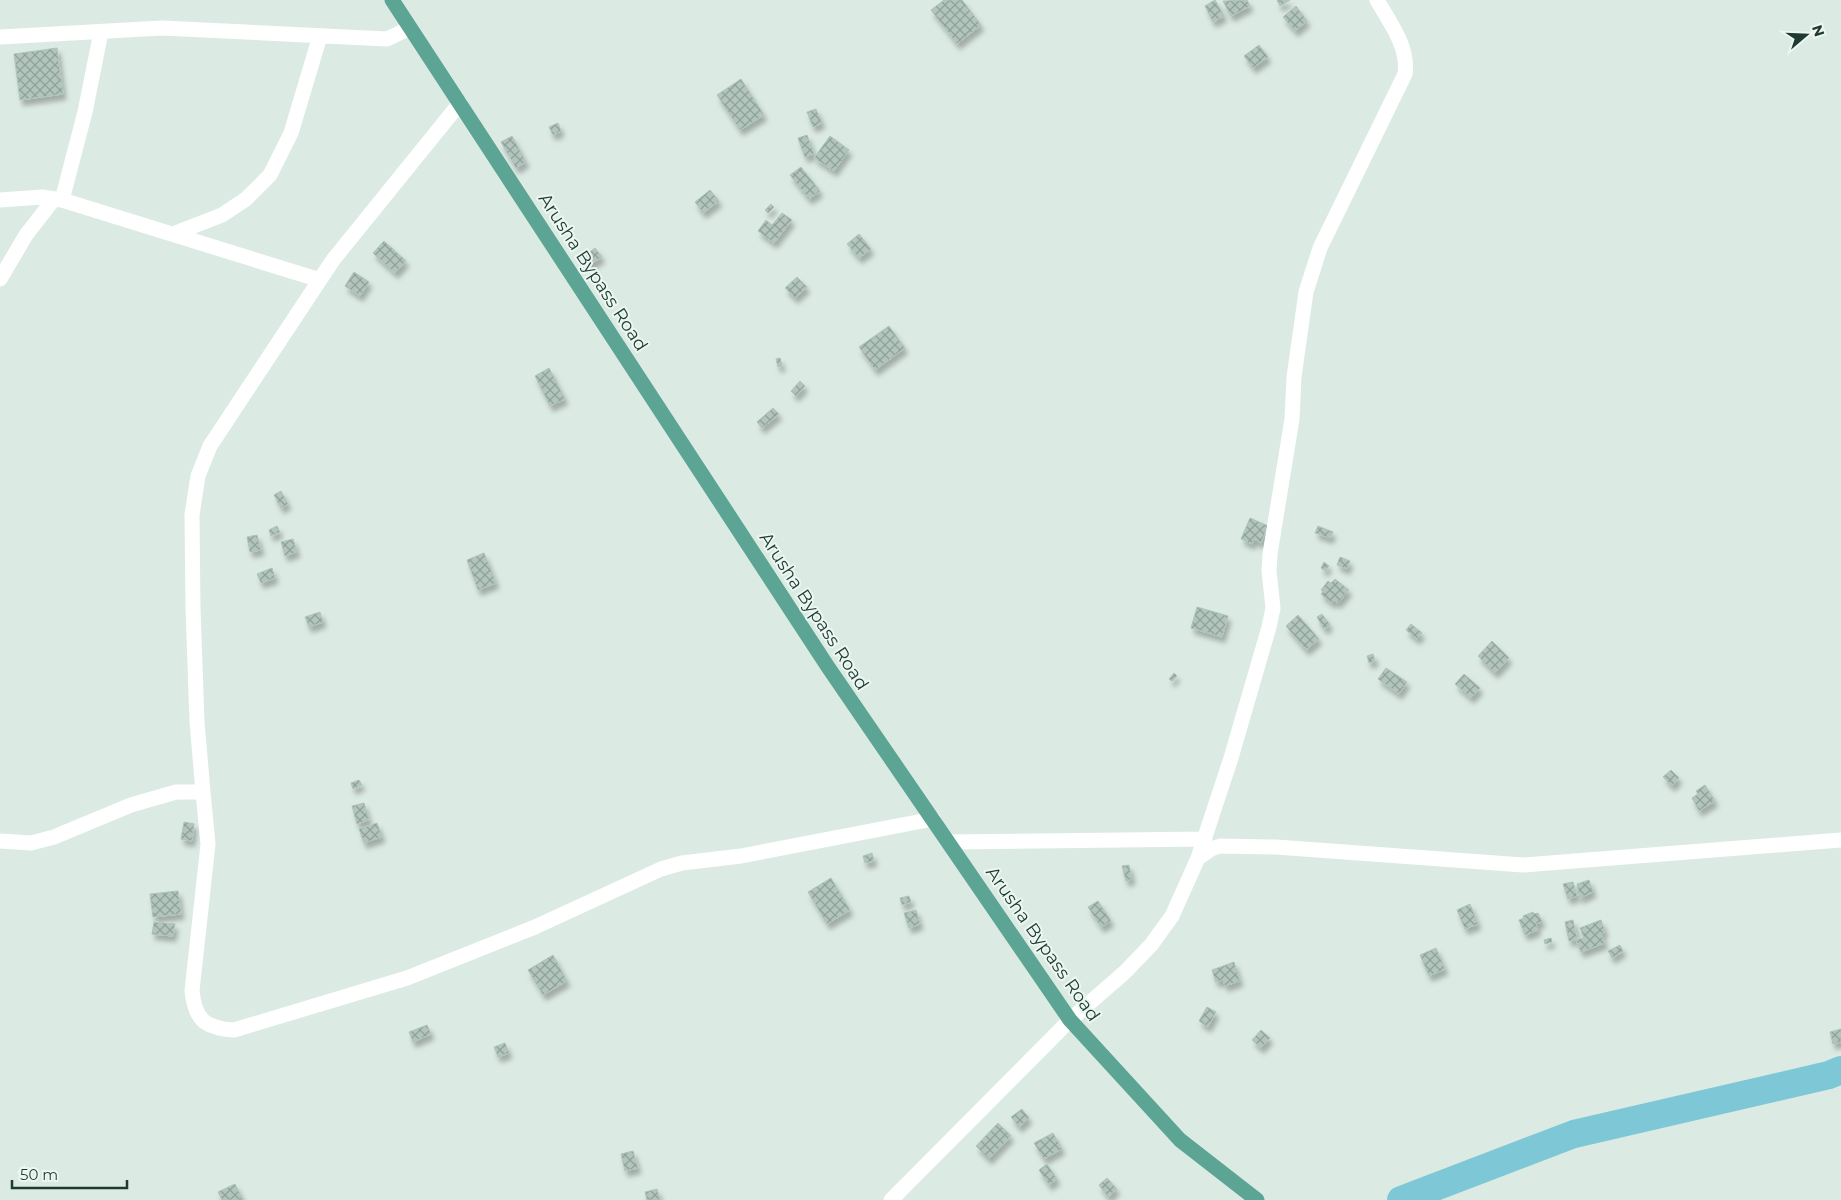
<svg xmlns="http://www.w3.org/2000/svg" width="1841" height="1200" viewBox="0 0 1841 1200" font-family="Montserrat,sans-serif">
<defs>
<pattern id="building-cross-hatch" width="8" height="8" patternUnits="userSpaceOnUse" patternTransform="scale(1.25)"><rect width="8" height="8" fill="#b2c5bd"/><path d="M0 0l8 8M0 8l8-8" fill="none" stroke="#90a19a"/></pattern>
<filter id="shadow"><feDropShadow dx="3" dy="5.5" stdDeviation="2.5" flood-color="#0004"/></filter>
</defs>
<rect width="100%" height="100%" fill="#dceae4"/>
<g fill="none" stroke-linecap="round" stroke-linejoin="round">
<path stroke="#7ec7d6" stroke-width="28" d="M 1401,1200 L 1574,1134 L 1829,1075 L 1841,1070"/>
</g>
<path fill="url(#building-cross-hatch)" stroke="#aec4bc" filter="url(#shadow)" d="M 944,0 L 962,0 L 981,25 L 957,44 L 931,10 Z
M 1215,0 L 1224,16 L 1213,22 L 1205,6 Z
M 1247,0 L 1250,6 L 1231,16 L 1223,1 Z
M 1277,0 L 1290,0 L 1280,6 Z
M 1296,6 L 1307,21 L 1295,31 L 1283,17 Z
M 1259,45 L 1268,57 L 1253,68 L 1244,56 Z
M 57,48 L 63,94 L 20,100 L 14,54 Z
M 741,79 L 764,115 L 740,130 L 717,95 Z
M 816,109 L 822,123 L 813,127 L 807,112 Z
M 558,123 L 561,131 L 553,135 L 549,127 Z
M 807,135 L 814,154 L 805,157 L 798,138 Z
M 512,136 L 526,162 L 516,168 L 501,142 Z
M 830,136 L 849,150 L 834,171 L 814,158 Z
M 801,167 L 820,191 L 809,199 L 790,175 Z
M 710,190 L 719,201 L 703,213 L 695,202 Z
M 771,204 L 774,207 L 768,213 L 765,210 Z
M 782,213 L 792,220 L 774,243 L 758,231 L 766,220 L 772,225 Z
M 859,234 L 871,249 L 859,258 L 847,244 Z
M 384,241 L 406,261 L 395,273 L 373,253 Z
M 595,248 L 602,257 L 588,266 L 582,258 Z
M 354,272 L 369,282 L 360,296 L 345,286 Z
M 797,277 L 807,287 L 795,298 L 785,288 Z
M 889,326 L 905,348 L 875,370 L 859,347 Z
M 780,358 L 782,366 L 778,367 L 776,359 Z
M 549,368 L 565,399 L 550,406 L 535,376 Z
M 800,381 L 805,386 L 796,396 L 791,391 Z
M 773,408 L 779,414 L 762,428 L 757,422 Z
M 281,491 L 288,504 L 281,508 L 274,495 Z
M 1250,518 L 1268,526 L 1261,543 L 1254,539 L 1252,544 L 1241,539 Z
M 277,526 L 280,532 L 271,536 L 269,530 Z
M 1318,526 L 1333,532 L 1330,538 L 1315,533 Z
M 257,535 L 261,550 L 250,552 L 247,537 Z
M 293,539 L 297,552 L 285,556 L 281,542 Z
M 484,553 L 496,583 L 478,590 L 467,560 Z
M 1340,557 L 1350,561 L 1347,569 L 1337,565 Z
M 1324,562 L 1329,566 L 1325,571 L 1321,568 Z
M 272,568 L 275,578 L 261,583 L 257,574 Z
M 1335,579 L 1349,590 L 1338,603 L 1334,600 L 1332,603 L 1321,594 L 1323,592 L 1321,590 L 1328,581 L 1331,583 Z
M 1197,607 L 1228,616 L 1222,637 L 1191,628 Z
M 320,612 L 323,622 L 309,627 L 305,617 Z
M 1322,614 L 1330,625 L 1324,629 L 1317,617 Z
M 1298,615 L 1319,639 L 1306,650 L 1286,626 Z
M 1411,624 L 1422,633 L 1417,639 L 1406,630 Z
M 1492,641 L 1509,658 L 1495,673 L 1478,656 Z
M 1373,654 L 1375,661 L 1369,663 L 1367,656 Z
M 1386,668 L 1407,682 L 1399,694 L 1378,679 Z
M 1174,673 L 1177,676 L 1172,681 L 1169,679 Z
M 1464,674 L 1480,688 L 1471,698 L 1455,684 Z
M 1671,770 L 1679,778 L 1672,786 L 1663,777 Z
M 359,780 L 362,785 L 353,789 L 351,783 Z
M 1705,785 L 1715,801 L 1699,811 L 1692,798 L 1698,794 L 1696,791 Z
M 364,803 L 369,820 L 357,824 L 352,806 Z
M 184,822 L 194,824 L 192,841 L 181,839 Z
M 377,823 L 382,837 L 364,843 L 359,829 Z
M 872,853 L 874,861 L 865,863 L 863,856 Z
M 1129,865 L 1132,879 L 1126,881 L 1122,866 Z
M 831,878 L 850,910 L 827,924 L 808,892 Z
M 1589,880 L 1593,892 L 1580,898 L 1577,884 Z
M 1573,882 L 1577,896 L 1568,899 L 1563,884 Z
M 178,891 L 181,914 L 153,917 L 150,894 Z
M 909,896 L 911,902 L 902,905 L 900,898 Z
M 1098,901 L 1111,921 L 1101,927 L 1088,907 Z
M 1470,904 L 1478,924 L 1465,929 L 1457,910 Z
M 916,910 L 920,924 L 909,928 L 904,913 Z
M 1533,912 L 1534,914 L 1538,913 L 1542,922 L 1536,924 L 1538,930 L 1525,935 L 1519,920 L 1524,918 L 1523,916 Z
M 1573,920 L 1577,939 L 1569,941 L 1565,922 Z
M 1601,920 L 1605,932 L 1601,934 L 1605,943 L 1581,952 L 1576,940 L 1584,938 L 1580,928 Z
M 154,922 L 175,924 L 173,936 L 152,934 Z
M 1551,938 L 1552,942 L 1545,944 L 1544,940 Z
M 1620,945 L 1623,951 L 1612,958 L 1608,951 Z
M 1436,948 L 1445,969 L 1429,976 L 1420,955 Z
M 553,955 L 567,981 L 543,995 L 528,970 Z
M 1234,962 L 1240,981 L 1225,986 L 1223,980 L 1216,982 L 1212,970 Z
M 1207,1007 L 1216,1012 L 1208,1027 L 1199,1021 Z
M 427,1025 L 431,1034 L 413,1042 L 409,1032 Z
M 1841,1029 L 1841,1042 L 1833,1044 L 1830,1032 Z
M 1261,1030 L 1270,1038 L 1261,1048 L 1252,1040 Z
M 505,1043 L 509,1053 L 498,1057 L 494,1047 Z
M 1022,1109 L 1029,1118 L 1019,1127 L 1011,1117 Z
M 998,1123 L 1011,1136 L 989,1159 L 976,1146 Z
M 1053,1133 L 1062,1149 L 1044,1159 L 1034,1143 Z
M 633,1151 L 638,1168 L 625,1171 L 621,1154 Z
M 1047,1164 L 1057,1179 L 1049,1185 L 1039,1170 Z
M 1107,1178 L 1117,1189 L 1108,1197 L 1099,1185 Z
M 235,1184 L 243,1200 L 222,1200 L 218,1192 Z
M 657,1189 L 660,1200 L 647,1200 L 645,1192 Z"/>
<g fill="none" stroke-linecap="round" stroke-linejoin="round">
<path stroke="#fff" stroke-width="15" d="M 0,37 L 162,28 L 387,39 L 410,28
M 0,200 L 42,197 L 62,200 L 320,280
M 62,200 L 85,112 L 101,32
M 173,234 L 222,215 L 246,199 L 270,175 L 291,133 L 320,36
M 0,279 L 26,235 L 54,199
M 203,792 L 197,722 L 193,608 L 192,515 L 198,476 L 210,446 L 333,260 L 460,103
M 0,841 L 31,843 L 54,837 L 131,805 L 176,792 L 203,792 L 208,844 L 192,991 C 195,1020 205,1028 234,1030 L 407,978 L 535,927 L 661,869 L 682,863 L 741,856 L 933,819
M 948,842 L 1205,839
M 1198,858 L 1231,758 L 1269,627 L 1273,608 L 1269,571 L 1270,554 L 1292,419 L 1294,377 L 1306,292 L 1320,248 L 1405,74 C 1409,47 1390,23 1377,0
M 891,1200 L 1070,1020 L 1125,972 L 1151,945 L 1172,916 L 1198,858 L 1211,849 L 1220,846 L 1276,847 L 1523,865 L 1841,840"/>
<path stroke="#5ca493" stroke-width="15" d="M 392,0 L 828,667 L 1070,1020 L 1180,1140 L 1257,1200"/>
</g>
<g text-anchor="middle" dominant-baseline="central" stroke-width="4" stroke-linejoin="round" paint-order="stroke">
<g font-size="18" fill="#1d3b33" stroke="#edf7f2">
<text transform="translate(593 272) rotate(57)">Arusha Bypass Road</text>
<text transform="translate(814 611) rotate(57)">Arusha Bypass Road</text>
<text transform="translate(1043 944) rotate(55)">Arusha Bypass Road</text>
</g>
</g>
<g transform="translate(1806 35) rotate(71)" stroke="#edf7f2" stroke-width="4" paint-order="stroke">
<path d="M0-4L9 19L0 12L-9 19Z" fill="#1d3b33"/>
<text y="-8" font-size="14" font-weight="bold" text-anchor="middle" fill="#1d3b33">N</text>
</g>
<path d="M12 1180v8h115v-8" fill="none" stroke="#1d3b33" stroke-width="2.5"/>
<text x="20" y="1180" font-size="15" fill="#1d3b33" stroke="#edf7f2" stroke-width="4" paint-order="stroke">50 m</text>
</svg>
